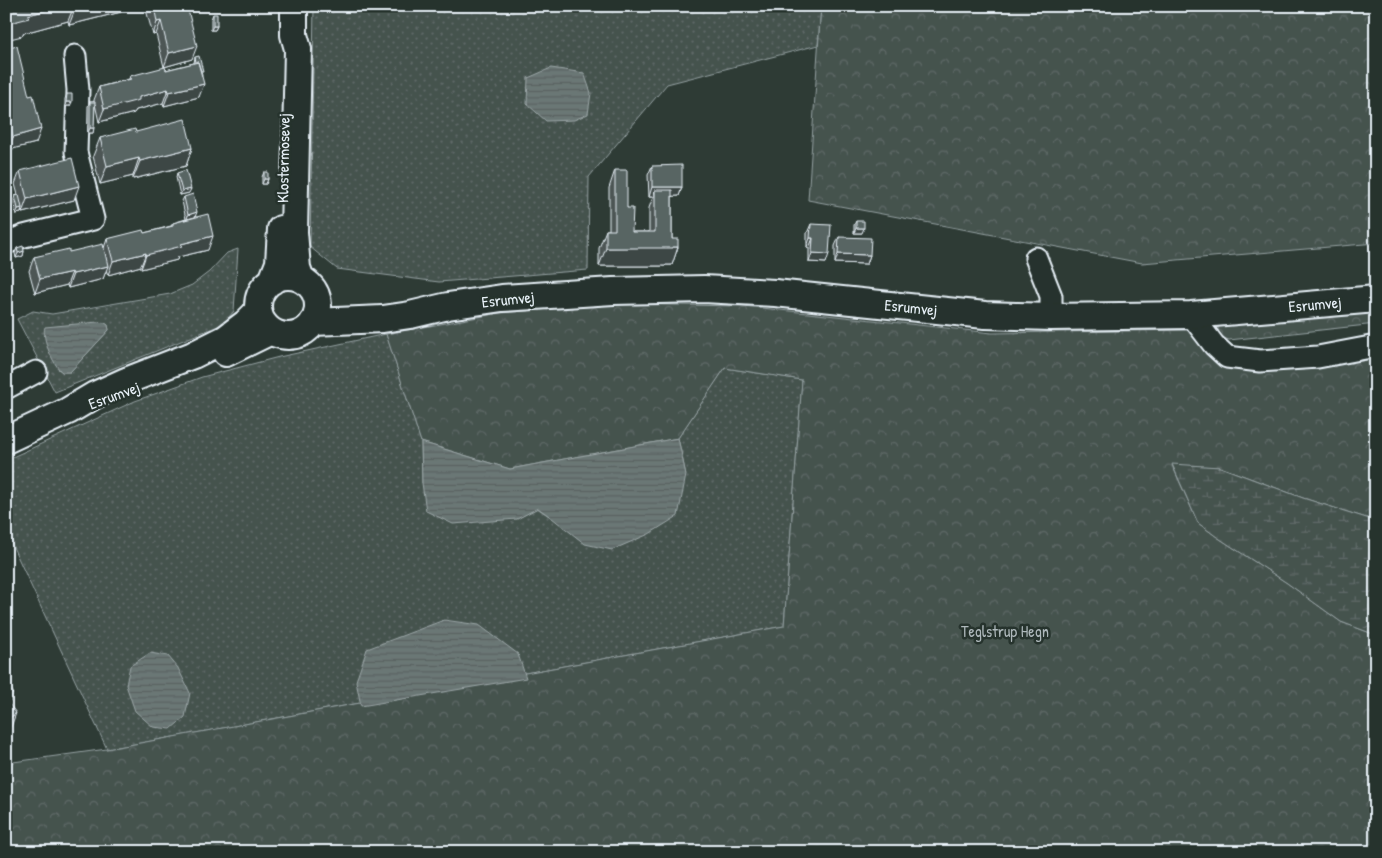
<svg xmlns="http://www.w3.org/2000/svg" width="1382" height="858" viewBox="0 0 1382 858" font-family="'Patrick Hand',sans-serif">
<defs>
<pattern id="grass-dots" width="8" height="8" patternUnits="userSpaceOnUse" patternTransform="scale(1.25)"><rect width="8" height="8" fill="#45524e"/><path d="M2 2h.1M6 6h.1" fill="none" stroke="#606b68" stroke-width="1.8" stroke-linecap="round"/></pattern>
<pattern id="forest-crowns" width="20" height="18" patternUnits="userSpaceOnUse" patternTransform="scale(1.25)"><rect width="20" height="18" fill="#45524e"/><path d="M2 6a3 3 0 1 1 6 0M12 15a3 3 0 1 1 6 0" fill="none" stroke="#606b68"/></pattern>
<pattern id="wetland-marsh" width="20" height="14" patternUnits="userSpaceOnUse" patternTransform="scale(1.25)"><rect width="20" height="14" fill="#45524e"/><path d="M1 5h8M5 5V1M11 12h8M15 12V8" fill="none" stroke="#606b68"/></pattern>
<pattern id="water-rules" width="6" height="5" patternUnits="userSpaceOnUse" patternTransform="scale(1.25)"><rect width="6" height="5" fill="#6b7775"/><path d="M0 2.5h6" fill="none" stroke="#586060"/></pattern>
</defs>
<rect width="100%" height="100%" fill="#2e3b35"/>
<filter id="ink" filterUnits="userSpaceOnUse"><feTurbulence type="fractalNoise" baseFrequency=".02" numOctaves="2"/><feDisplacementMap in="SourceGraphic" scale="10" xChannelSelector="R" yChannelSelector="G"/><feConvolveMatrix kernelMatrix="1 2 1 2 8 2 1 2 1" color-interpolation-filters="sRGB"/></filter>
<g filter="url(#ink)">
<path fill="url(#grass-dots)" stroke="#96a2a3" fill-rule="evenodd" d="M 314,6 L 821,6 L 818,45 L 667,84 L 589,177 L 588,270 L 439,282 L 337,269 L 310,247 Z
M 238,249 L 234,311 L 223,324 L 55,392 L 17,319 L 33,311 L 52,314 L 170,294 L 192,285 L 209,272 L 227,253 ZM 105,323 L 108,325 L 109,330 L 70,372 L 62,372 L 58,369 Z
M 386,334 L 421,442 L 422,483 L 517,519 L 537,508 L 552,518 L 686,475 L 678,438 L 725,368 L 802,380 L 784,626 L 107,749 L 6,532 L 6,460 L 135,401 L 202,377 L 279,357 Z"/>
<path fill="url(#forest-crowns)" stroke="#96a2a3" d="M 821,6 L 1376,6 L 1376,243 L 1142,263 L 808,200 Z
M 614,304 L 743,306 L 992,333 L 1189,330 L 1216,363 L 1262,369 L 1367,360 L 1376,358 L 1376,521 L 1303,498 L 1220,467 L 1172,465 L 1198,523 L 1217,537 L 1287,583 L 1341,622 L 1376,635 L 1376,852 L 6,852 L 6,763 L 107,749 L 784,626 L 802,380 L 725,368 L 678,438 L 510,469 L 421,442 L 386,334 L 500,313 Z
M 1376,312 L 1376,324 L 1229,340 L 1218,336 L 1218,326 Z"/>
<path fill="url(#wetland-marsh)" stroke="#96a2a3" d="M 1172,464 L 1220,467 L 1303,498 L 1376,521 L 1376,635 L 1341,622 L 1287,583 L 1217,537 L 1198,523 Z"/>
<path fill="url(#water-rules)" stroke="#9da8a9" d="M 551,68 L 584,73 L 591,93 L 588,114 L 574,120 L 546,121 L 527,104 L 528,78 Z
M 98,322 L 105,323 L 108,325 L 109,330 L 70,372 L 62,372 C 54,366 41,338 45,327 Z
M 678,438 L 686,475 L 678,516 L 649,534 L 612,550 L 585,544 L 552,518 L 538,508 L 517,519 L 453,524 L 426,511 L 422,483 L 421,442 L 510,469 Z
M 444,620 L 479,625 L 518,654 L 526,678 L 361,706 L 356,681 L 367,649 Z
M 150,653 L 168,656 L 178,668 L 190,693 L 185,717 L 171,729 L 153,727 L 135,711 L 126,685 L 130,666 Z"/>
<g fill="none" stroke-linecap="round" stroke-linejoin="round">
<g stroke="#e8f1f8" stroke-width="25">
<path id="minor" d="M 6,243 L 24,236 L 93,219 L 76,152 L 78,90 L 75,56
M 1036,258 L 1051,296 L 1051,317
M 1191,315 L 1214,345 L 1227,357 L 1260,361 L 1318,357 L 1376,346
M 6,388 L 36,372"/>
</g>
<g stroke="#e8f1f8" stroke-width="30">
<path id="major" d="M 294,6 L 294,35 L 298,49 L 294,232 L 297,268 L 301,279
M258 306a30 30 0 1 1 60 0a30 30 0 1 1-60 0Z
M 272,281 L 279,263 L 281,229
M 313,322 L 383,319 L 410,315 L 448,306 L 502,298 L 613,291 L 704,289 L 775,293 L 985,315 L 1051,317 L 1191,315 L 1376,299
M 226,353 L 271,331
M 6,440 L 68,411 L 95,395 L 126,381 L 193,355 L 225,339 L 246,323 L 258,311"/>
</g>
<use href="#minor" stroke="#26332d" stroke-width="21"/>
<use href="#major" stroke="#26332d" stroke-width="26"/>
</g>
<path fill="#4d5755" stroke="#e8f1f8" d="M 6,6 L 123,6 L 121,12 L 69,25 L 68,21 L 24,33 L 22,36 Z
M 145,6 L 184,6 L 192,59 L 164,67 L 156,34 L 153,35 Z
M 213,14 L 217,26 L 215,30 L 211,30 L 211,19 Z
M 6,40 L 36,143 L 8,150 L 6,143 Z
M 195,57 L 202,74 L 199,97 L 164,106 L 163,103 L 136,110 L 134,113 L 99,122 L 95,104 L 93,133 L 88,133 L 88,106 L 90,102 L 94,102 L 94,100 L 99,87 L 129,79 L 130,76 L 166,70 L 194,63 Z
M 67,94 L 70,106 L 65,106 L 65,99 Z
M 136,132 L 192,148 L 186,166 L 133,179 L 133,176 L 100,184 L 93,156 L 100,138 Z
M 652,166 L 682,187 L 679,196 L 672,196 L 672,239 L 678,247 L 672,265 L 666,265 L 665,266 L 599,266 L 599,248 L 606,230 L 609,230 L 609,188 L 615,170 L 627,208 L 632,232 L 649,232 L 649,208 L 653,197 L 649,197 L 648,175 Z
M 20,171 L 74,200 L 22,213 L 22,210 L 21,213 L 16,214 L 13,201 L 15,196 L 18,195 L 15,184 Z
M 264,172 L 268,179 L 266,184 L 262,184 L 262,177 Z
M 177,173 L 189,193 L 180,195 L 176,177 Z
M 184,197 L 196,217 L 208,250 L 178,257 L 177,260 L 141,269 L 141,266 L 108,275 L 106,270 L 103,279 L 68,288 L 67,285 L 35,293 L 29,271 L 34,257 L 104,248 L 107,239 L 144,233 L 171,226 L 173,223 L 186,219 L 182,201 Z
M 856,221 L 862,233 L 854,233 L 854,225 Z
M 811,224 L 826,263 L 809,262 L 809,248 L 807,247 L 807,233 Z
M 839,237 L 870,255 L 867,264 L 835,263 L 835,246 Z
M 17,248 L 24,251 L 23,256 L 16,258 L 15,253 Z"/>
<path fill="#3e4745" stroke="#e8f1f8" d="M 64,6 L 74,6 L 68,21 L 24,33 L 22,36 L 6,40 L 6,24 L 28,15 Z
M 77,6 L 123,6 L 121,12 L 69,25 L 76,7 Z
M 161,21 L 156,34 L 153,35 L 157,22 Z
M 213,26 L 217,26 L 215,30 L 211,30 Z
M 197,46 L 192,59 L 164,67 L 169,53 Z
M 204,84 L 199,97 L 164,106 L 169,92 Z
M 168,89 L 163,103 L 136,110 L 134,113 L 99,122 L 104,109 L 139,97 Z
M 66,102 L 72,102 L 70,106 L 65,106 Z
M 90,128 L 94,128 L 93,133 L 88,133 Z
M 41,129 L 36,143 L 8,150 L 13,137 Z
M 192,148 L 186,166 L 133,179 L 140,161 Z
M 139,158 L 133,176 L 100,184 L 107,166 Z
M 264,179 L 268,179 L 266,184 L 262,184 Z
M 79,186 L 74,200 L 22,213 L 27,199 Z
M 652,187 L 682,187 L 679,196 L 655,197 L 655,190 L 653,197 L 649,197 Z
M 191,189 L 189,193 L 180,195 L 182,191 Z
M 22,208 L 21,213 L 16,214 L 18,209 Z
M 197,212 L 195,217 L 187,219 L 188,215 Z
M 856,228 L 864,228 L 862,233 L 854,233 Z
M 213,236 L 208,250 L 178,257 L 177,260 L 141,269 L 146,255 L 181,244 Z
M 810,238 L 813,238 L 809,248 L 807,247 Z
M 678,247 L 672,265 L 666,265 L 665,266 L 599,266 L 606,248 Z
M 24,251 L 23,256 L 16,258 L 18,253 Z
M 146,253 L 141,266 L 108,275 L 113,261 Z
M 812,253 L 829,254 L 826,263 L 809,262 Z
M 838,254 L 870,255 L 867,264 L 835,263 Z
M 108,266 L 103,279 L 68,288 L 73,274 Z
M 72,272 L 67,285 L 35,293 L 40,279 Z
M 12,300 L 7,314 L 6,314 L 6,303 Z
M 13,692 L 10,701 L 6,704 L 6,697 Z
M 16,713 L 11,727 L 6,731 L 6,721 Z"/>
<path fill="#596563" stroke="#e8f1f8" d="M 6,6 L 64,6 L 28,15 L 29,18 L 6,24 Z
M 154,6 L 184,6 L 185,11 L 188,10 L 197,46 L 169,53 L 161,21 L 157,22 Z
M 213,14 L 217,14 L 217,26 L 213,26 Z
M 10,39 L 12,47 L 6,49 L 6,40 Z
M 17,46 L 29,96 L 33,95 L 41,129 L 13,137 L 6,110 L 6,49 Z
M 199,56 L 203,71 L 201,71 L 198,62 L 196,62 L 195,57 Z
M 198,62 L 204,84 L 169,92 L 168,89 L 139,97 L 139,100 L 104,109 L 99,87 L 131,79 L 130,76 L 165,67 L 166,70 Z
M 67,94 L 72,94 L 72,102 L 66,102 Z
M 90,102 L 95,102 L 94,128 L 90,128 Z
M 185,119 L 192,148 L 140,161 L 139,158 L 107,166 L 100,138 L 135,129 L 136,132 Z
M 72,158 L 79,186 L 27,199 L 20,171 Z
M 682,165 L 682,187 L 652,187 L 652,166 Z
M 186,170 L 191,189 L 182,191 L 177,173 Z
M 615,170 L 627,170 L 627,208 L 633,208 L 632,232 L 655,232 L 655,190 L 672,190 L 672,239 L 678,239 L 678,247 L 672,247 L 672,248 L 606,248 L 606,230 L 615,230 Z
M 264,172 L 268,172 L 268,179 L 264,179 Z
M 193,194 L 197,212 L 188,215 L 184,197 Z
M 19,195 L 22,208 L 18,209 L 15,196 Z
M 208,214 L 213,236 L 181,244 L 182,246 L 146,255 L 146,253 L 113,261 L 107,239 L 143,230 L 144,233 L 173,226 L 173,223 Z
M 856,221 L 864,221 L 864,228 L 856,228 Z
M 811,224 L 831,225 L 829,254 L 812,253 L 813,238 L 810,238 Z
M 839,237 L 871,238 L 870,255 L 838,254 Z
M 103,244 L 108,266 L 73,274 L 72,272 L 40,279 L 34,257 L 69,249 L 69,252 Z
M 23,246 L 24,251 L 18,253 L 17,248 Z
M 6,290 L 12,300 L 6,303 Z
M 6,683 L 13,692 L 6,697 Z
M 6,700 L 16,713 L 6,721 Z"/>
</g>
<g text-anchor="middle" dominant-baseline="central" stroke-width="5" stroke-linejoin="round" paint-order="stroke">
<g font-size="16" fill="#e8f1f8" stroke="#26332d">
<text transform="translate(283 158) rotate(-89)">Klostermosevej</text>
<text transform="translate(508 299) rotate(-6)">Esrumvej</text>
<text transform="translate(1315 304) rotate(-5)">Esrumvej</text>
<text transform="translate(911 307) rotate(6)">Esrumvej</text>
<text transform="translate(114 395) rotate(-20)">Esrumvej</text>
</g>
<g font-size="16" fill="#afb9bc" stroke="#26332d">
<text x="1005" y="631">Teglstrup Hegn</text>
</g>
</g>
<rect width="1382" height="858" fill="none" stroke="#26332d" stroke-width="25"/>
<rect x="12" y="12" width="1357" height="833" fill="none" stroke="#e8f1f8" stroke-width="2" filter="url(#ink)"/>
</svg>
